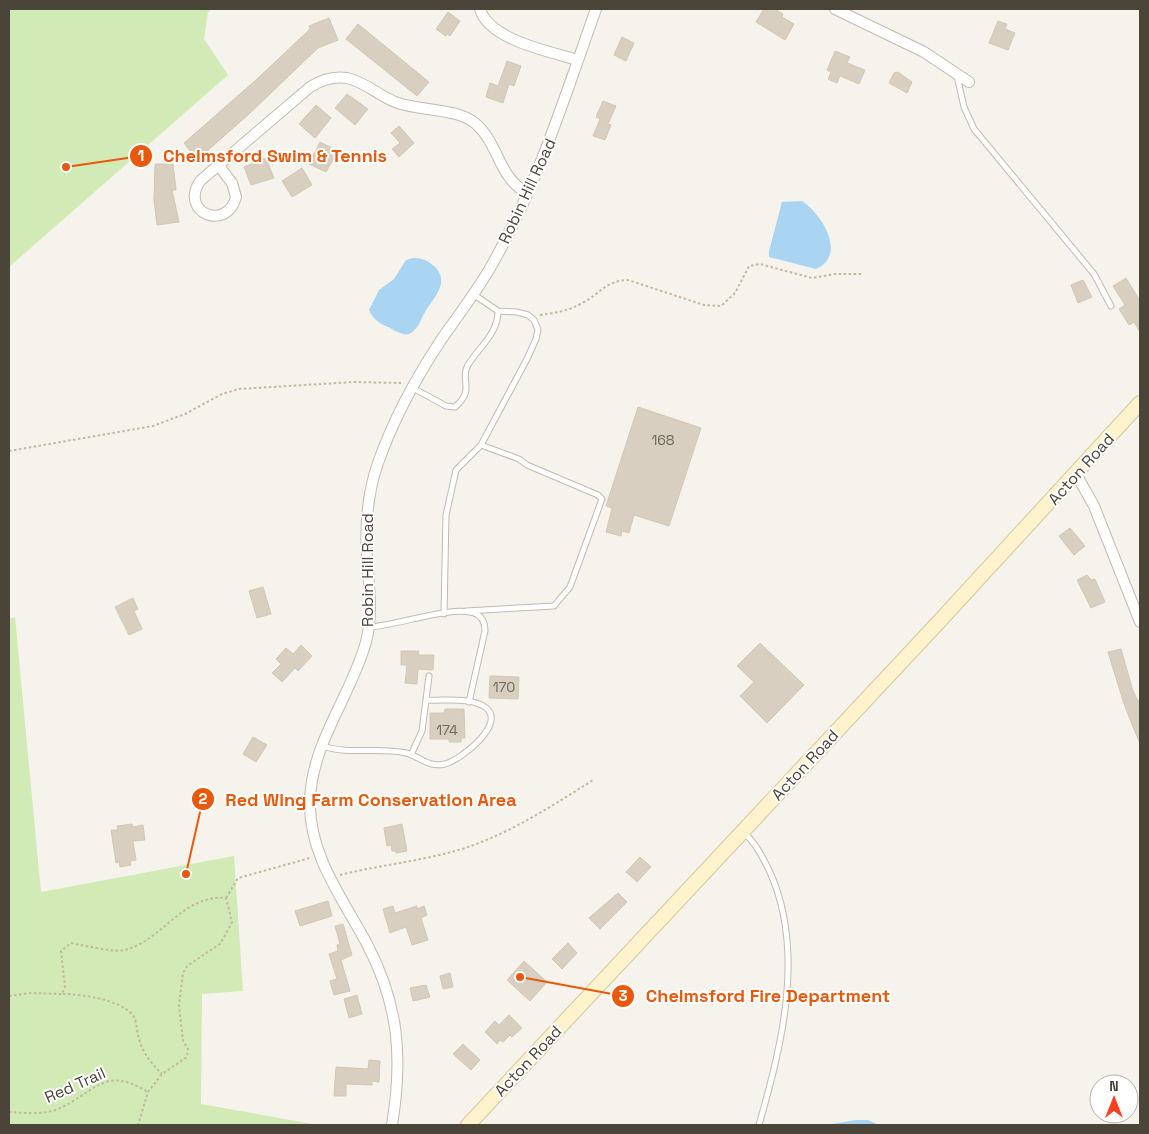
<svg xmlns="http://www.w3.org/2000/svg" width="1149" height="1134" viewBox="0 0 1149 1134" font-family="'Space Grotesk',sans-serif">
<rect width="100%" height="100%" fill="#f6f3ec"/>
<path fill="#d2eab5" d="M 9,9 L 212,9 L 208,12 L 204,39 L 228,75 L 9,267 Z
M 15,617 L 41,892 L 234,856 L 243,991 L 202,994 L 201,1104 L 318,1125 L 9,1125 L 9,619 Z"/>
<path fill="#a9d4f2" d="M 802,201 C 821,213 848,255 816,269 L 769,257 L 769,251 L 782,202 Z
M 413,258 C 422,258 427,260 434,266 C 451,282 434,297 425,312 C 421,319 418,330 409,334 C 403,336 394,330 388,327 C 380,324 372,318 369,310 L 379,290 L 394,279 L 406,260 Z
M 856,1120 L 868,1120 L 879,1125 L 826,1125 Z"/>
<path fill="#d8cfc1" stroke="#d3c7b4" d="M 764,9 L 775,9 L 783,14 L 782,17 L 794,24 L 785,40 L 756,22 Z
M 448,12 L 460,21 L 450,36 L 447,34 L 446,36 L 436,29 Z
M 329,18 L 338,40 L 318,48 L 249,114 L 197,160 L 184,143 L 257,79 L 310,29 L 309,26 Z
M 998,21 L 1007,24 L 1005,29 L 1015,33 L 1008,50 L 989,43 Z
M 358,24 L 429,82 L 417,96 L 346,39 Z
M 622,37 L 634,43 L 626,61 L 614,55 Z
M 835,51 L 850,57 L 847,63 L 865,70 L 859,84 L 840,76 L 837,83 L 828,79 L 831,72 L 827,70 Z
M 507,61 L 521,66 L 514,86 L 509,84 L 503,103 L 486,97 L 490,83 L 498,86 Z
M 898,72 L 912,82 L 907,93 L 889,83 L 894,73 Z
M 347,94 L 368,109 L 355,125 L 335,108 Z
M 603,101 L 616,106 L 608,124 L 611,125 L 605,140 L 593,136 L 600,119 L 596,117 Z
M 316,105 L 331,118 L 315,138 L 299,124 Z
M 399,126 L 414,143 L 399,157 L 392,149 L 400,143 L 391,133 Z
M 320,142 L 338,151 L 326,172 L 309,164 Z
M 266,158 L 274,178 L 251,185 L 244,167 Z
M 155,164 L 173,164 L 176,190 L 172,190 L 179,222 L 157,225 L 154,200 Z
M 302,168 L 312,185 L 292,197 L 282,181 Z
M 1126,278 L 1140,301 L 1140,332 L 1134,322 L 1129,325 L 1119,309 L 1125,305 L 1113,286 Z
M 1083,280 L 1092,297 L 1078,303 L 1071,285 Z
M 638,407 L 701,428 L 669,526 L 634,515 L 629,533 L 622,531 L 621,536 L 606,532 L 612,508 L 606,506 Z
M 1070,528 L 1085,546 L 1074,555 L 1059,536 Z
M 1087,575 L 1091,580 L 1095,579 L 1105,602 L 1091,608 L 1077,580 Z
M 263,587 L 271,614 L 257,618 L 249,591 Z
M 133,598 L 138,609 L 134,611 L 142,629 L 129,635 L 115,607 Z
M 760,643 L 804,685 L 767,723 L 740,696 L 754,682 L 737,666 Z
M 301,645 L 312,656 L 298,671 L 295,668 L 282,682 L 272,673 L 281,664 L 276,659 L 286,648 L 293,654 Z
M 1121,649 L 1133,691 L 1138,701 L 1140,700 L 1140,744 L 1124,704 L 1108,652 Z
M 401,651 L 419,651 L 418,655 L 434,655 L 433,670 L 418,669 L 417,684 L 405,683 L 407,665 L 401,665 Z
M 490,676 L 519,677 L 518,699 L 489,698 Z
M 445,709 L 464,709 L 465,738 L 461,738 L 461,742 L 449,742 L 449,739 L 430,739 L 430,713 L 444,713 Z
M 253,737 L 267,745 L 256,762 L 243,754 Z
M 132,824 L 133,827 L 143,825 L 145,840 L 133,841 L 136,860 L 130,861 L 131,865 L 120,867 L 119,862 L 116,863 L 111,830 L 118,830 L 117,826 Z
M 402,824 L 407,851 L 396,853 L 396,851 L 392,851 L 391,845 L 387,846 L 384,828 Z
M 640,857 L 651,867 L 637,882 L 626,872 Z
M 618,893 L 627,902 L 600,929 L 589,918 Z
M 328,901 L 332,916 L 300,926 L 295,911 Z
M 393,906 L 395,913 L 417,906 L 417,909 L 424,906 L 427,915 L 421,918 L 428,940 L 412,945 L 406,927 L 390,933 L 383,909 Z
M 343,924 L 352,955 L 341,960 L 350,991 L 334,995 L 330,981 L 337,979 L 329,954 L 338,951 L 337,945 L 340,944 L 335,926 Z
M 568,943 L 577,953 L 562,969 L 552,959 Z
M 524,961 L 547,982 L 530,1001 L 507,980 Z
M 450,973 L 453,987 L 443,989 L 440,976 Z
M 426,985 L 430,997 L 413,1001 L 410,988 Z
M 357,995 L 362,1014 L 349,1018 L 344,999 Z
M 509,1015 L 522,1028 L 512,1037 L 510,1035 L 503,1042 L 500,1040 L 497,1044 L 485,1032 L 495,1021 L 499,1025 Z
M 463,1044 L 480,1060 L 471,1070 L 453,1054 Z
M 369,1060 L 380,1061 L 379,1082 L 372,1081 L 372,1085 L 346,1084 L 346,1096 L 334,1096 L 336,1067 L 368,1069 Z"/>
<g fill="none" stroke-linecap="round" stroke-linejoin="round">
<g stroke="#c2bbae" stroke-width="7">
<path id="lane" d="M 957,76 L 964,107 L 974,129 L 1094,274 L 1111,306
M 413,388 L 446,406 L 455,407 C 476,389 459,380 468,365 C 479,347 498,334 498,311
M 466,611 L 554,606 L 570,587 L 602,499 L 598,495 L 527,465 L 519,459 L 481,445
M 444,614 L 446,515 L 456,470 L 481,445 L 527,359 L 536,339 L 538,330 L 534,320 L 528,315 L 517,312 L 498,311 L 473,294
M 369,627 C 396,626 452,605 474,613 C 483,616 485,623 485,631 L 469,702
M 322,746 C 350,755 380,747 406,753 C 421,757 428,768 445,764 C 461,760 508,723 485,707 C 471,697 444,701 428,700
M 411,755 L 422,731 L 429,676
M 743,832 C 755,842 762,856 769,870 C 806,950 782,1044 759,1125"/>
</g>
<g stroke="#c2bbae" stroke-width="12">
<path id="street" d="M 480,9 C 489,40 551,52 578,60
M 835,9 L 924,52 L 969,82
M 219,166 L 232,183 L 236,197 C 227,232 179,213 200,181 L 310,87 C 321,80 333,76 347,78 C 366,82 380,97 398,103 C 421,111 458,108 476,124 C 499,144 498,177 527,193
M 1076,474 L 1094,506 L 1140,622
M 392,1125 C 403,1058 399,1005 367,944 C 343,899 308,854 310,800 C 312,742 351,696 366,642 C 373,615 369,586 367,558 C 365,525 367,494 378,463 C 393,420 416,378 441,340 C 457,317 474,295 489,270 C 537,187 564,99 596,9"/>
</g>
<g stroke="#d6c79b" stroke-width="16">
<path id="secondary" d="M 468,1125 L 935,626 L 1140,403"/>
</g>
<path stroke="#c4b79f" stroke-width="2" stroke-dasharray="2.5 2.5" stroke-linecap="butt" d="M 540,315 C 555,313 569,311 582,303 C 601,294 604,281 628,280 L 704,305 L 721,306 L 735,293 L 749,266 L 760,264 L 812,278 L 835,274 L 862,274
M 9,451 L 153,426 L 185,414 L 222,394 L 239,389 L 354,382 L 401,383
M 340,875 C 380,865 422,861 462,849 C 509,834 552,806 593,780
M 226,898 L 238,878 L 310,858
M 63,994 C 81,994 124,1000 134,1017 C 137,1023 137,1033 139,1039 C 143,1054 152,1064 162,1074
M 9,996 L 30,993 L 62,994 L 65,987 L 61,951 L 71,943 C 83,945 114,953 125,950 C 163,940 183,894 226,898 L 232,922 L 228,930 L 220,944 L 187,966 L 183,973 L 179,1005 L 183,1041 L 188,1049 L 187,1057 L 162,1074 L 148,1092 L 138,1125
M 9,1112 C 25,1113 43,1115 58,1109 C 96,1092 104,1065 148,1092"/>
<use href="#lane" stroke="#fff" stroke-width="5"/>
<use href="#street" stroke="#fff" stroke-width="10"/>
<use href="#secondary" stroke="#fff3cd" stroke-width="14"/>
</g>
<g text-anchor="middle" dominant-baseline="central" stroke-width="4" stroke-linejoin="round" paint-order="stroke">
<g font-size="14" fill="#6e675b">
<text x="663" y="440">168</text>
<text x="504" y="687">170</text>
<text x="447" y="730">174</text>
</g>
<g font-size="16" fill="#4b4439" stroke="#fff">
<text transform="translate(527 191) rotate(-65)">Robin Hill Road</text>
<text transform="translate(1081 469) rotate(-48)">Acton Road</text>
<text transform="translate(367 570) rotate(-90)">Robin Hill Road</text>
<text transform="translate(805 765) rotate(-47)">Acton Road</text>
<text transform="translate(528 1061) rotate(-47)">Acton Road</text>
<text transform="translate(75 1085) rotate(-24)">Red Trail</text>
</g>
</g>
<path fill="none" stroke="#e8590c" stroke-width="2" d="M66 167L141 156M186 874L203 799M520 977L623 996"/>
<g fill="#e8590c" stroke="#fff" stroke-width="2">
<circle cx="66" cy="167" r="5"/>
<circle cx="186" cy="874" r="5"/>
<circle cx="520" cy="977" r="5"/>
<circle cx="141" cy="156" r="12"/>
<circle cx="203" cy="799" r="12"/>
<circle cx="623" cy="996" r="12"/>
</g>
<g font-size="15" text-anchor="middle" font-weight="bold" fill="#fff">
<text x="141" y="161">1</text>
<text x="203" y="804">2</text>
<text x="623" y="1001">3</text>
</g>
<g font-size="18" text-anchor="middle" font-weight="bold" fill="#e8590c" stroke="#fff" stroke-width="4" stroke-linejoin="round" paint-order="stroke">
<text x="275" y="162">Chelmsford Swim &amp; Tennis</text>
<text x="371" y="806">Red Wing Farm Conservation Area</text>
<text x="768" y="1002">Chelmsford Fire Department</text>
</g>
<rect width="1149" height="1134" fill="none" stroke="#4b4439" stroke-width="20"/>
<g transform="translate(1114 1099)"><circle r="24" fill="#ffffff" stroke="#b7b4b0"/>
<path d="M0-4L9 19L0 12L-9 19Z" fill="#fc3f1d"/>
<text y="-8" font-size="14" font-weight="bold" text-anchor="middle" fill="#4b4439">N</text>
</g>
</svg>
